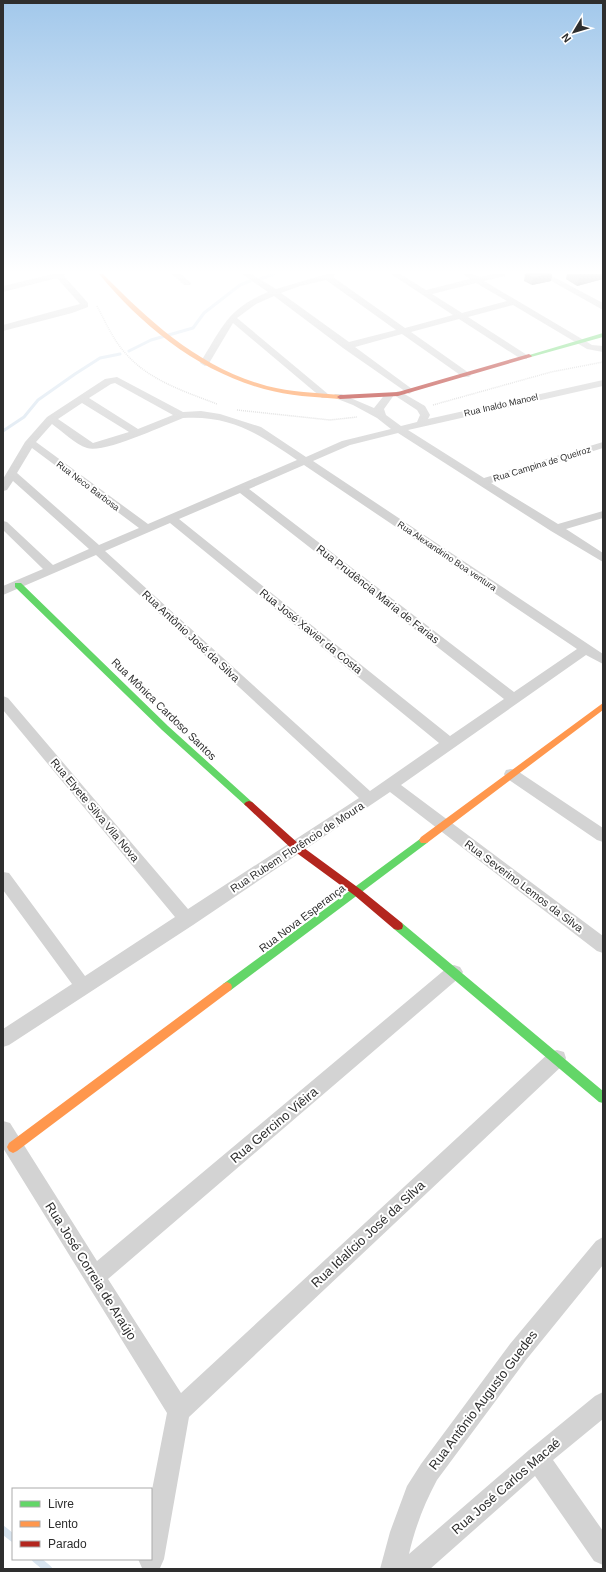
<svg xmlns="http://www.w3.org/2000/svg" width="606" height="1572" viewBox="0 0 606 1572" font-family="Helvetica,sans-serif">
<rect width="100%" height="100%" fill="#fff"/>
<g fill="none" stroke-linecap="round" stroke-linejoin="round">
<path stroke="#d9e5f0" stroke-width="3" d="M 260,279 L 274,274
M 129,351 L 151,340 L 193,328 L 204,313 L 240,285 L 250,281
M 3,431 L 24,417 L 38,400 L 75,374 L 100,358 L 120,354"/>
<path stroke="#d9e5f0" stroke-width="8" d="M 3,1530 L 13,1538
M 36,1559 L 48,1569"/>
<path stroke="#d3d3d3" stroke-width="1.5" stroke-dasharray="1 1" stroke-linecap="butt" d="M 97,306 C 106,323 114,342 128,356 C 151,381 186,392 217,404
M 433,405 L 551,372 L 603,362
M 237,410 L 330,420 L 357,417"/>
<path fill="#d3d3d3" fill-rule="evenodd" d="M 53,274 L 65,274 L 64,276 L 88,303 L 88,307 L 72,313 L 3,331 L 3,325 L 80,304 L 57,278 L 3,292 L 3,286 Z
M 172,274 L 181,274 L 191,283 L 190,285 L 184,285 Z
M 242,274 L 251,274 L 276,289 L 327,274 L 336,274 L 333,277 L 405,328 L 453,315 L 391,274 L 400,274 L 426,290 L 470,279 L 463,274 L 472,274 L 479,277 L 494,274 L 506,274 L 505,276 L 484,281 L 582,339 L 592,345 L 603,346 L 603,352 L 587,349 L 513,305 L 468,317 L 527,355 L 527,359 L 521,359 L 459,319 L 411,332 L 469,373 L 471,375 L 469,377 L 463,377 L 402,334 L 355,347 L 412,389 L 414,391 L 409,394 L 343,348 L 274,296 L 256,304 L 237,318 L 328,394 L 330,396 L 328,398 L 322,398 L 233,323 L 208,365 L 205,366 L 200,363 C 222,328 227,309 268,292 ZM 326,280 L 396,330 L 349,342 L 281,293 L 300,286 ZM 476,283 L 507,301 L 462,313 L 432,294 Z
M 539,274 L 548,274 L 603,303 L 603,310 Z
M 117,377 L 183,412 L 201,411 L 220,414 L 261,427 L 306,457 L 342,441 L 391,429 L 377,418 L 353,405 L 335,398 L 333,396 L 335,394 L 341,394 L 374,408 L 386,393 L 393,394 L 398,391 L 401,392 L 425,406 L 430,415 L 428,419 L 603,380 L 603,386 L 408,430 L 484,478 L 603,442 L 603,448 L 491,483 L 558,524 L 603,511 L 603,518 L 566,529 L 603,553 L 603,562 L 551,531 L 398,433 L 350,445 L 313,461 L 603,654 L 603,664 L 586,655 L 401,785 L 603,936 L 603,953 L 597,951 L 390,792 L 193,925 L 9,1045 L 3,1047 L 3,1029 L 72,984 L 3,890 L 3,872 L 9,873 L 85,976 L 175,917 L 3,710 L 3,696 L 8,698 L 188,909 L 359,798 L 96,555 L 3,595 L 3,586 L 43,569 L 3,530 L 3,521 L 7,522 L 53,565 L 89,549 L 13,481 L 7,490 L 3,491 L 3,479 L 25,442 L 47,417 L 105,379 ZM 115,383 L 173,415 L 138,429 L 89,398 L 111,384 ZM 394,395 L 417,410 L 420,415 L 417,422 L 401,426 L 386,415 L 384,409 ZM 82,403 L 129,432 L 93,443 L 58,419 ZM 183,418 C 232,415 258,434 297,460 L 148,524 L 36,442 L 52,424 C 63,432 75,444 87,448 C 103,454 165,425 183,418 ZM 32,448 L 139,528 L 99,545 L 17,473 ZM 304,465 L 577,649 L 514,692 L 249,489 ZM 240,493 L 504,699 L 450,736 L 179,519 ZM 170,523 L 439,743 L 370,791 L 105,551 Z
M 511,769 L 516,770 L 603,828 L 603,842 L 597,840 L 506,778 L 504,774 L 506,770 Z
M 454,965 L 460,967 L 463,972 L 460,977 L 108,1279 L 181,1393 L 550,1052 L 557,1050 L 564,1052 L 566,1058 L 564,1064 L 189,1417 L 164,1559 L 160,1568 L 142,1568 L 138,1559 L 151,1559 L 151,1495 L 167,1413 L 3,1148 L 3,1121 L 10,1123 L 97,1261 L 448,967 Z
M 603,1237 L 603,1265 L 526,1360 L 437,1480 C 424,1504 415,1528 409,1554 L 529,1450 L 595,1396 L 603,1392 L 603,1419 L 553,1460 L 603,1531 L 603,1565 L 594,1561 L 535,1476 L 430,1569 L 380,1569 L 390,1532 L 407,1486 L 421,1464 L 510,1344 L 596,1241 Z"/>
<path fill="#63d668" fill-rule="evenodd" d="M 603,333 L 603,337 L 531,357 L 526,356 Z
M 15,583 L 21,583 L 168,726 L 252,802 L 254,804 L 252,806 L 246,806 L 162,730 L 15,587 Z
M 424,836 L 427,837 L 429,840 L 427,843 L 231,990 L 227,992 L 223,990 L 222,987 L 223,984 Z
M 398,922 L 402,923 L 603,1091 L 603,1103 L 599,1102 L 394,929 L 393,926 L 394,923 Z"/>
<path fill="#ff974d" fill-rule="evenodd" d="M 99,274 L 103,274 C 150,322 200,368 267,386 C 291,392 316,393 340,395 L 343,397 L 340,399 C 315,397 289,396 264,389 C 198,371 142,326 99,274 Z
M 603,703 L 603,710 L 427,843 L 421,843 L 419,840 L 421,837 Z
M 227,982 L 231,984 L 232,987 L 231,990 L 17,1151 L 13,1153 L 9,1151 L 7,1147 L 9,1143 L 223,984 Z"/>
<path fill="#b3261e" fill-rule="evenodd" d="M 529,354 L 532,356 L 531,357 L 398,396 L 340,399 L 337,397 L 340,395 L 398,392 Z
M 249,801 L 252,802 L 300,845 L 360,889 L 402,923 L 403,926 L 402,929 L 398,930 L 394,929 L 354,895 L 294,851 L 246,806 L 244,804 L 246,802 Z"/>
</g>
<path fill="#6c6c6c" d="M 525,274 L 552,274 L 551,281 L 532,285 L 524,281 Z
M 567,274 L 603,274 L 603,279 L 577,286 L 566,279 Z"/>
<path fill="#585858" d="M 551,274 L 552,274 L 551,281 L 532,285 L 533,278 Z
M 580,274 L 603,274 L 603,279 L 577,286 Z"/>
<path fill="#7e7e7e" stroke="#585858" d="M 526,274 L 551,274 L 533,278 Z"/>
<linearGradient id="sky" x2="0" y2="1"><stop stop-color="#a2c8eb"/><stop offset="0.55" stop-color="#fff"/><stop offset="1" stop-color="#fff" stop-opacity="0"/></linearGradient>
<rect width="606" height="494" fill="url(#sky)"/>
<g text-anchor="middle" dominant-baseline="central" stroke-width="4" stroke-linejoin="round" paint-order="stroke">
<g font-size="9" fill="#2e2e2e" stroke="#fff">
<text transform="translate(501 405) rotate(-13)">Rua Inaldo Manoel</text>
<text transform="translate(542 464) rotate(-17)">Rua Campina de Queiroz</text>
<text transform="translate(88 486) rotate(37)">Rua Neco Barbosa</text>
<text transform="translate(447 556) rotate(34)">Rua Alexandrino Boa ventura</text>
</g>
<g font-size="11" fill="#2e2e2e" stroke="#fff">
<text transform="translate(378 594) rotate(38)">Rua Prudência Maria de Farias</text>
<text transform="translate(311 631) rotate(39)">Rua José Xavier da Costa</text>
<text transform="translate(191 636) rotate(43)">Rua Antônio José da Silva</text>
<text transform="translate(164 709) rotate(44)">Rua Mônica Cardoso Santos</text>
<text transform="translate(95 810) rotate(50)">Rua Elyete Silva Vila Nova</text>
<text transform="translate(297 847) rotate(-33)">Rua Rubem Florêncio de Moura</text>
<text transform="translate(524 886) rotate(37)">Rua Severino Lemos da Silva</text>
<text transform="translate(302 918) rotate(-37)">Rua Nova Esperança</text>
</g>
<g font-size="13" fill="#2e2e2e" stroke="#fff">
<text transform="translate(274 1125) rotate(-40)">Rua Gercino Viêira</text>
<text transform="translate(368 1234) rotate(-43)">Rua Idalício José da Silva</text>
<text transform="translate(91 1271) rotate(58)">Rua José Correia de Araújo</text>
<text transform="translate(483 1400) rotate(-53)">Rua Antônio Augusto Guedes</text>
<text transform="translate(506 1486) rotate(-41)">Rua José Carlos Macaé</text>
</g>
</g>
<rect width="606" height="1572" fill="none" stroke="#2e2e2e" stroke-width="8"/>
<rect x="12" y="1488" width="140" height="72" fill="#ffffff" stroke="#ababab"/>
<rect x="20" y="1501" width="20" height="6" fill="#63d668" stroke="#ababab"/>
<text x="48" y="1508" font-size="12" fill="#2e2e2e">Livre</text>
<rect x="20" y="1521" width="20" height="6" fill="#ff974d" stroke="#ababab"/>
<text x="48" y="1528" font-size="12" fill="#2e2e2e">Lento</text>
<rect x="20" y="1541" width="20" height="6" fill="#b3261e" stroke="#ababab"/>
<text x="48" y="1548" font-size="12" fill="#2e2e2e">Parado</text>
<g transform="translate(574 32) rotate(232)" stroke="#ffffff" stroke-width="3" paint-order="stroke">
<path d="M0-3L7 15L0 10L-7 15Z" fill="#2e2e2e"/>
<text y="-6" font-size="11" font-weight="bold" text-anchor="middle" fill="#2e2e2e">N</text>
</g>
</svg>
